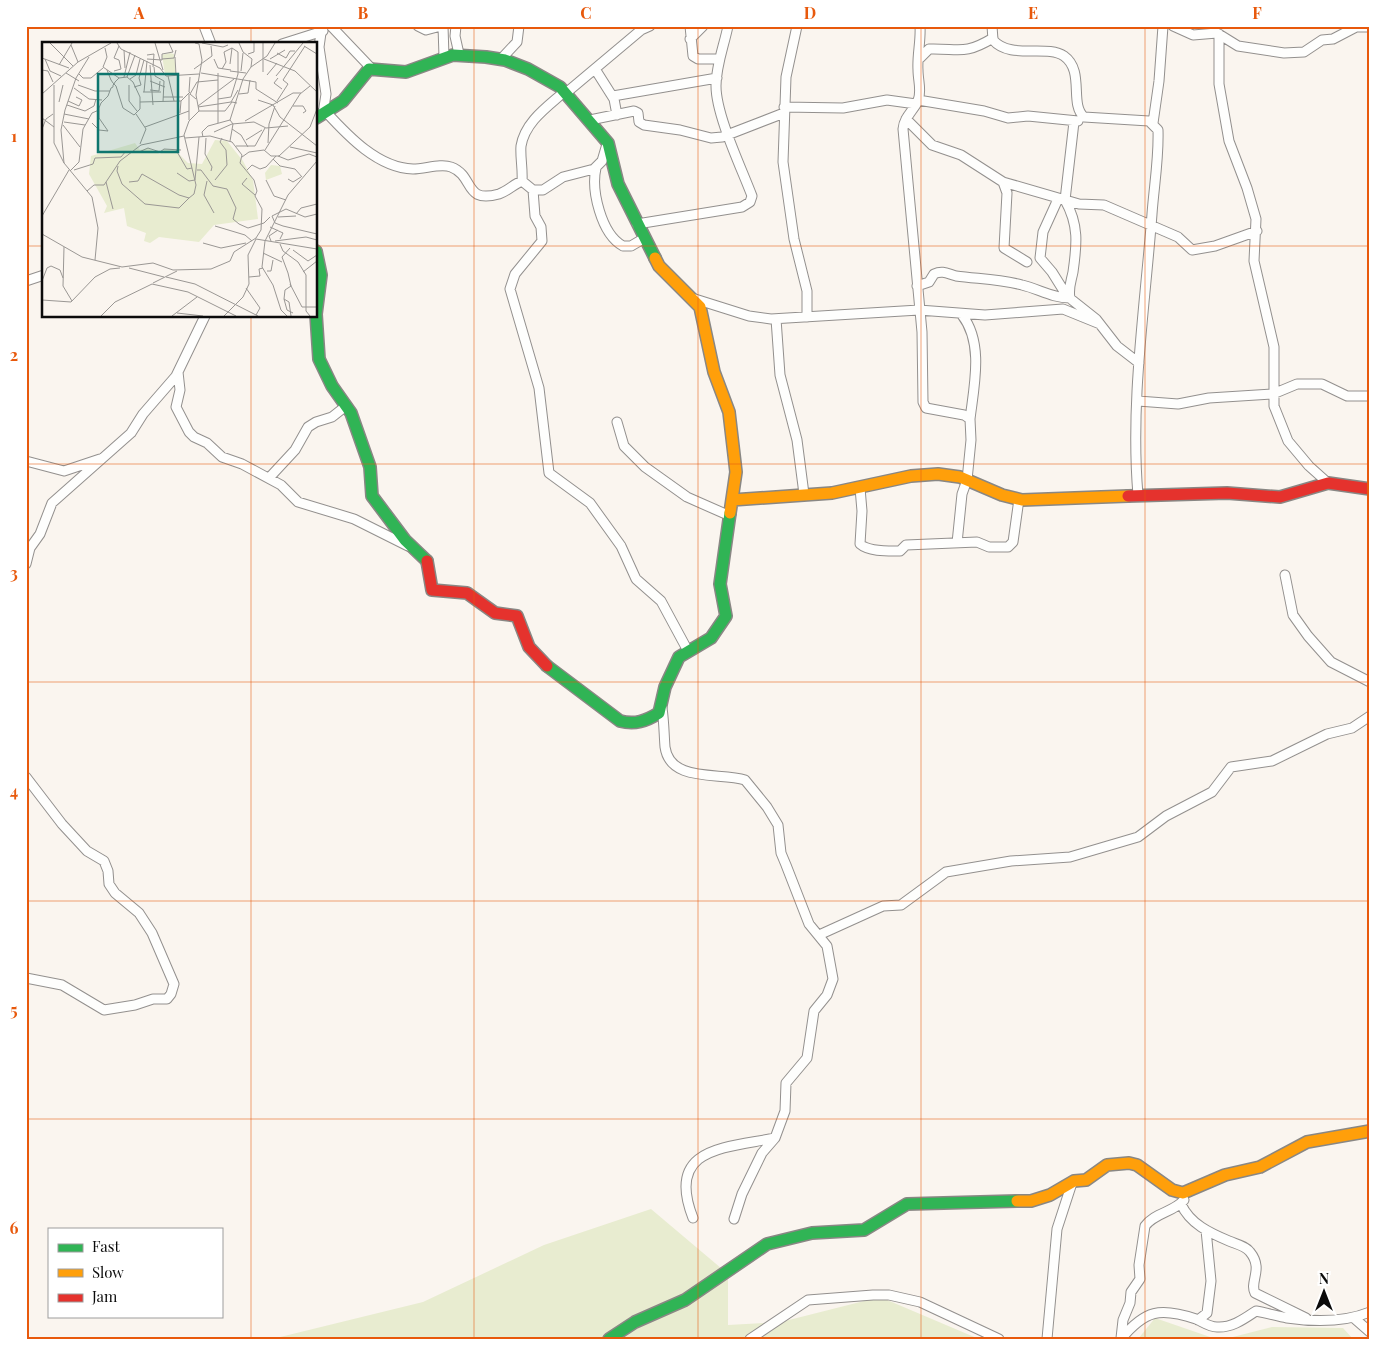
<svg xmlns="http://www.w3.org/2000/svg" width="1396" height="1365" viewBox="0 0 1396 1365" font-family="'Playfair Display',serif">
<rect width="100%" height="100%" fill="#faf5ef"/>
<path fill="#e8ecd0" d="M 1212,26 L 1303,26 L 1276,29 Z
M 651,1209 L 728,1274 L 728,1325 L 781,1322 L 880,1297 L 979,1339 L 272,1339 L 423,1302 L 544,1245 Z
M 1155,1318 L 1216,1339 L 1138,1339 Z
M 1272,1327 L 1343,1328 L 1353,1339 L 1225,1339 Z"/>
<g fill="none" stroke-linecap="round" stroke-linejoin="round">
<g stroke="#93908e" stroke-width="11">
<path id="street" d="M 204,26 L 211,44
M 331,26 L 371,68
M 418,26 L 426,30 L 441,26
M 443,26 L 444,57
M 456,26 L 455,36 L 459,54
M 690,26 L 693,56 L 698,59 L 719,59
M 797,26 L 786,77 L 783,162 L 794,239 L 807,291 L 807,317
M 920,26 C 921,41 917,55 918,70 C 918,81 922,91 918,101 C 913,111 904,117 903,129 L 922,332 L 923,402 L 926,408 L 964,415 L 970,419 L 971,440 L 967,480 L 962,494 L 957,543
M 992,26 L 993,40 C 1010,60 1047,44 1064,56 C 1085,71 1069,104 1084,117 L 1149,121 L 1158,130 C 1159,158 1154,186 1152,214 C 1145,307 1130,402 1138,495
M 1173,26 L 1193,35 L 1217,33 L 1238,46 L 1284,53 L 1304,52 L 1322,40 L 1333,39 L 1356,27 L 1370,27
M 321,33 L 319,47 L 326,94 L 323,114
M 1219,34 L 1219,84 L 1229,141 L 1247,188 L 1256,219 L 1254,261 L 1274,347 L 1274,406 L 1288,441 L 1309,466 L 1328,483
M 690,39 L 703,26
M 282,44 L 323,31
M 920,58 L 929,49 C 959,48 963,56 993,38
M 501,59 L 517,42 L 519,26
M 595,69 L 614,99 L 617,115
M 566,93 L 641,30 L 650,26
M 613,96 L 717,78
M 918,100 L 984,111 L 1008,118 L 1028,116 L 1078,121
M 784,107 L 843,108 L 887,100 L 916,104
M 326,112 C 348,136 378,168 413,169 C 425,169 441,163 451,167 C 475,176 463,204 499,194 C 508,191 514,184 522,181 L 533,190 L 543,190 L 563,177 L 594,169 L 602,161 L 607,144
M 906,119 L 932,145 L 961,155 L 1003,182 L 1079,204 L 1104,205 L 1178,237 L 1192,250 L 1215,246 L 1257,231
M 590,120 L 634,111 L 638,113 L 639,122 L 644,125 L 680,130 L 711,138 L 722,137 L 784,113
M 1153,123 L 1159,81 L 1163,26
M 596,168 C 591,190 601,234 623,246 L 631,246 L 643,239
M 522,181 C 523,170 520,156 521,146 C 525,122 547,107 564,92
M 1003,182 L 1007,193 L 1004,248 L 1027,262
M 533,190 L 535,216 L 541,227 L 542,241 L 515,274 L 510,289 L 539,388 L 549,473 L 590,503 L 621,546 L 636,579 L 661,601 L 688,651
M 1058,199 L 1043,232 L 1040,258 L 1052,272 L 1067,296 L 1096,319 L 1117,346 L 1139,363
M 637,224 L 742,207 L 750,202 L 752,196 C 741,167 716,115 716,86 C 716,65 724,46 728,26
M 26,281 L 44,275
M 917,286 L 929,282 L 934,274 C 943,270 948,274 956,276 C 978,279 1000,279 1022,285 C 1039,289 1052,298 1070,298 C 1068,288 1071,282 1073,272 C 1077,244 1079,225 1065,200 L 1074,122
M 695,299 L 749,316 L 771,319 L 919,310 L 985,315 L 1063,309 L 1100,324
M 962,315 C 984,343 974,386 970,419
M 776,319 L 780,375 L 797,440 L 804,494
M 178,372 L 180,390 L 176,407 L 189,432 L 194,437 L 207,443 L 222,457 L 242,464 L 281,485 L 298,502 L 354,519 L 408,546
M 1138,401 L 1178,404 L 1209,398 L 1273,394 L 1297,384 L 1322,384 L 1347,396 L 1370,396
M 617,422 L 624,446 L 645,467 L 687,497 L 730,516
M 26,461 L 64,471 L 100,459
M 269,478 L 295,450 L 308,427 L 316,422 L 332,417 L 346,406
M 860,488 L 862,511 L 860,544 C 869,552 889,551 900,551 L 906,545 L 977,542 L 989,547 L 1008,547 L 1013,542 L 1019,499
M 26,564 L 30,548 L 40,534 L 52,503 L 131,433 L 143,414 L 176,376 L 205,316
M 1285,575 L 1293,615 L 1308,636 L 1331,662 L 1370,682
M 662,708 C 664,721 664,734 665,747 C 670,783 720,772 745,780 L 767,807 L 778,825 L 781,853 L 786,865 L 809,924 L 827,946 L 833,979 L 827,995 L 814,1011 L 807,1058 L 786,1083 L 785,1111 L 775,1138 L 762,1153 L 742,1194 L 734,1219
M 26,777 L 62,824 L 87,851 L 104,861 L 108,871 L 109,884 L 115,893 L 139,913 L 152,933 L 174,984 L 171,994 L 167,999 L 153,999 L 135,1005 L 104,1010 L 62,985 L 26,978
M 819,935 L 883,906 L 901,905 L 946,872 L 1011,861 L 1070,857 L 1138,837 L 1166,816 L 1212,792 L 1231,767 L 1272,761 L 1327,734 L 1352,728 L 1370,716
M 1181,1204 C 1190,1224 1210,1233 1229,1241 C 1236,1244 1246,1246 1250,1252 C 1264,1269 1249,1282 1255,1293 L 1306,1318
M 693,1218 C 665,1147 725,1148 775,1138
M 1354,1318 L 1370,1332
M 1198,1320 L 1207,1313 L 1211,1281 L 1206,1230
M 1121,1338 L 1123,1320 L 1130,1303 L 1131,1292 L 1140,1279 L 1139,1265 L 1145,1226 C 1154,1213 1174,1212 1184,1200
M 750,1339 L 808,1300 L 873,1295 L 889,1295 L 920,1302 L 999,1339
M 1047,1339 L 1057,1229 L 1072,1183
M 1121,1339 C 1145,1310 1160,1307 1196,1319 C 1203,1322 1209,1327 1217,1327 C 1232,1328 1244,1319 1256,1311 C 1267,1313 1277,1316 1287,1318 C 1314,1322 1345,1322 1370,1312"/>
</g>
<g stroke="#898784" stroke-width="14">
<path id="fast" d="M 316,118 L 343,101 L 369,69 L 406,72 L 453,55 L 486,57 L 505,60 L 528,69 L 560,87 L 608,143 L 618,184 L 655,258
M 316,251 L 321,275 L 316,314 L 319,359 L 332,386 L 351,413 L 370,467 L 372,496 L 405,540 L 427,561
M 547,666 L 620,721 C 635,725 646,721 659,713 L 665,687 L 679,657 L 711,638 L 726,616 L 720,584 L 730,513
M 609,1339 L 635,1322 L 685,1300 L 767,1244 L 812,1233 L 864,1230 L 907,1204 L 1017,1201"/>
</g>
<g stroke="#898784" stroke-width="14">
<path id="slow" d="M 655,258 L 659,266 L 700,307 L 714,372 L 729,412 L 736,472 L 730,513
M 732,500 L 832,493 L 911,476 L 938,474 L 960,477 L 1002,495 L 1022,500 L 1128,496
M 1017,1201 L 1031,1201 L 1050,1195 L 1074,1181 L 1086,1180 L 1107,1165 L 1129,1163 L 1137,1165 L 1172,1190 L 1183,1193 L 1225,1175 L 1260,1167 L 1307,1142 L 1370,1131"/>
</g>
<g stroke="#898784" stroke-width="14">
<path id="jam" d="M 1128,496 L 1227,493 L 1280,497 L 1328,483 L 1370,489
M 427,561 L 432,590 L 467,593 L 495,613 L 517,616 L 529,647 L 547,666"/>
</g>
<use href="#street" stroke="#fefefd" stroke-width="9"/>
<use href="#fast" stroke="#30b455" stroke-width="11"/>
<use href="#slow" stroke="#ff9f0a" stroke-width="11"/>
<use href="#jam" stroke="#e5322d" stroke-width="11"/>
</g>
<path fill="none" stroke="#e8590c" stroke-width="1" stroke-opacity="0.55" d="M 251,26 L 251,44M 474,26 L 474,1339M 698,26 L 698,1339M 921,26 L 921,1339M 1145,26 L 1145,1339M 26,246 L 44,246M 316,246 L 1370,246M 251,316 L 251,1339M 26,464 L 1370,464M 26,682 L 1370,682M 26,901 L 1370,901M 26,1119 L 1370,1119"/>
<g transform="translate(42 42)">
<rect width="275" height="275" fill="#faf5ef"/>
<path d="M 128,11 L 132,12 L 134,32 L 123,33 L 120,13 ZM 173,98 L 185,99 L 201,119 L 211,138 L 216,177 L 172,183 L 157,200 L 117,195 L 108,201 L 102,199 L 104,191 L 85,184 L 82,166 L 62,171 L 65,164 L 47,132 L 49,114 L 93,101 L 98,108 L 106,106 L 118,112 L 122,107 L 133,108 L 146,121 L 160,122 ZM 229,123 L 238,124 L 240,132 L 224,138 L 223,131 Z" fill="#e8ecd0"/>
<path fill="none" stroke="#9a9794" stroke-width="1" d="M 8,1 L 31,24M 75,1 L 79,7 L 118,26 L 124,34 L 157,32M 113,1 L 121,28M 160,1 L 181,5 L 186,3M 197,1 L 201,10 L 210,17 L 209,25M 29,3 L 36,20M 262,4 L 275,12M 63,6 L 65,15 L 61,25 L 77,36M 82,8 L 83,26M 235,11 L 244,16 L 248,9 L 253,9M 206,12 L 212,10 L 212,1M 105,13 L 112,12 L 111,25M 133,15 L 134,33M 0,16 L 27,26M 3,17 L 8,29 L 19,34M 105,17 L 120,18 L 120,12 L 131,10 L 127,1M 120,17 L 132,16 L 134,8M 172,17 L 176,26 L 189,28M 222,17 L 253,29 L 275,50M 228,17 L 243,8M 188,22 L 190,6M 17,23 L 30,1M 108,23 L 111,63M 112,25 L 113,34 L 122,39 L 121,60M 152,27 L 170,14 L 169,4M 0,28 L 6,29 L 11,40M 72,29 L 79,27 L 77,18 L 72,16 L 77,4M 188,29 L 204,31M 199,29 L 201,11M 221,30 L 221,1M 24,31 L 37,39M 159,31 L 214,40 L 214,47 L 236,61M 176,31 L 176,81M 37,32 L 41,36 L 49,36 L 61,26M 225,33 L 235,21M 126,34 L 132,59M 234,34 L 261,1M 82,35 L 88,10M 85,35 L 93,13M 236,36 L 232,41 L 240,47M 88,37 L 94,33 L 98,17M 108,39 L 123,45M 12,43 L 12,101 L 22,121 L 50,155 L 56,186 L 53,218M 36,43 L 53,49 L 68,49M 87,43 L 87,59 L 95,69M 92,45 L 99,43 L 97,36 L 102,18M 32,46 L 47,57 L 60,58M 108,48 L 117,49 L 118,39M 101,50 L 119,50M 102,50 L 105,19M 147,50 L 148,35M 0,52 L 36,20 L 69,1M 147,52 L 147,78M 197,52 L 206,51 L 208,38M 121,55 L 141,55M 154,57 L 148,52 L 155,40 L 176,38M 176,57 L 189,55 L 196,32 L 196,10 L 190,6 L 182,10 L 184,20 L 180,27M 216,58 L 231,63 L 238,75 L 275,104M 26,59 L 37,64 L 40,58 L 34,55M 235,59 L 246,42 L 241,38 L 263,4M 17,60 L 21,43M 98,60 L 139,59M 176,62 L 189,60 L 196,48M 25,63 L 43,69 L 52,64 L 54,57M 156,64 L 192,37M 251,64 L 261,64 L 264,69 L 261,71M 156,65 L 176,62M 157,69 L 183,69 L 190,60 L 195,61M 138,71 L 139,59 L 148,50M 22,72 L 47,77M 94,72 L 104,87 L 98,102M 0,76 L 12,85M 203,79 L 251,51 L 259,51M 22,80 L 43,83M 50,81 L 57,88 L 66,89 L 57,76 L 57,66 L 59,61 L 66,54 L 69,46 L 71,45 L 71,43 L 72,42 L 73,40 L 77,36 L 85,35 L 91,40 L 98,55 L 98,67 L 92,73 L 81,66 L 74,44 L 71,41 L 69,38 L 65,28M 190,82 L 212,80 L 224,86 L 246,84M 21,83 L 38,105M 103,85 L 147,69M 0,87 L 4,77 L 11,72M 190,87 L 199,93 L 206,105M 172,90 L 190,82M 161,95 L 160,90 L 166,84 L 188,78M 164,96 L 163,112 L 170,125 L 169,129M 204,98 L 220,88M 188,99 L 191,82 L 188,78 L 201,37 L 209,25 L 225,14 L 233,1M 226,101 L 227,82 L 233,64M 194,104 L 213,104 L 223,86M 248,105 L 275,111M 134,108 L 145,127 L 150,126M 223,108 L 258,52 L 268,44M 97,110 L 106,106 L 118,110 L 122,107 L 139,108M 236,114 L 246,118 L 267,112 L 275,115M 200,115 L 207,110 L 222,108 L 229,114 L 237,114 L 268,85 L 275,67M 231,117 L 238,124 L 253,127 L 260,135M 22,121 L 19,88 L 23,68 L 34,36 L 47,15M 76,124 L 75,129 L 80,142 L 103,162 L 137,166 L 147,156M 32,128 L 51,122 L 53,116 L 79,115 L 84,109M 155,128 L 159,128 L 171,144 L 185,147 L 194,166 L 191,177 L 197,182 L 206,186 L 222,181 L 228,175M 205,128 L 210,123 L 218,127 L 224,125 L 234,114M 28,129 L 37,120 L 41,87 L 50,71 L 57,68M 135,131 L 147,139 L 153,138M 205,136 L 200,142 L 213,153M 246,137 L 251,140 L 259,135M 153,138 L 157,95M 173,138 L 185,123 L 184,108 L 178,100 L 180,96M 224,138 L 232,154 L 244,158M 165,139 L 162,153 L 172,171M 64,140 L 71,167M 87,140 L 96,139 L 100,132 L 137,153 L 147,156 L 152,152 L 154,143 L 142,93 L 147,79 L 157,69 L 154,53 L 160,18 L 157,2 L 153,1M 45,149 L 52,143 L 62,143 L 78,119 L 99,103 L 142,94M 254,172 L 259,166 L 275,162M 275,172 L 263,175 L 244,167 L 230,174 L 233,181 L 241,184 L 275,192M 0,174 L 27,128M 236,175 L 254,174M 173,184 L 203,193 L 210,199M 228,185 L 241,191 L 238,197M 0,192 L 40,215 L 80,225 L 111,221 L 131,228 L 169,227 L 188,219 L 192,210 L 214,196 L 219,188 L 220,167 L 213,154 L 215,149 L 212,138 L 198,121 L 200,113 L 190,100 L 168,94 L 143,96M 223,199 L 246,153 L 275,119M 223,199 L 220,225 L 231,243 L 239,268 L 245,274M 229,199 L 227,194 L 236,188M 233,199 L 264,195 L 275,198M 161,201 L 179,206 L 204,201M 238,202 L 241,209 L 256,220 L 264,233 L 264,269 L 268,274M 22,205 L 21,244 L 30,259M 251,208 L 266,219 L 275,213M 221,211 L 240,220M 87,226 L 122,235M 225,229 L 229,229 L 231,218M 261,230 L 275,219M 246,231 L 249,244 L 243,248 L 242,257 L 247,260 L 249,274M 246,231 L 240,215 L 248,206M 124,235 L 153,242 L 216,274M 207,235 L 218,234 L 217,227 L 221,226M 0,239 L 5,226 L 9,224 L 18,228 L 21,236M 111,241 L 135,229M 248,242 L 260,265 L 275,265M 204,246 L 218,266 L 214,273M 242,257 L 245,268 L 251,271M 0,258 L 29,260 L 53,235 L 68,227 L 78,226M 135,271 L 161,274M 59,274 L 73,260 L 110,242 L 146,250 L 194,274M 130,274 L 155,255M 182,274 L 201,255 L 207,242 L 206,213 L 214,197 L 275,207"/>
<path fill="#0f766e" fill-opacity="0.15" stroke="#0f766e" stroke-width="2.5" d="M 56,32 L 136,32 L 136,110 L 56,110 Z"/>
<rect width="275" height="275" fill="none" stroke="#0b0b0b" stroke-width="2.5"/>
</g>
<rect width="1396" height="1365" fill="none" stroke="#ffffff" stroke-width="55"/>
<rect x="48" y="1228" width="175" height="90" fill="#ffffff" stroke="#9d9d9d"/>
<rect x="58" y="1244" width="25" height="8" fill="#30b455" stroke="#9d9d9d"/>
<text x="92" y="1252" font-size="15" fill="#0b0b0b">Fast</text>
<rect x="58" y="1269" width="25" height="8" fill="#ff9f0a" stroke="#9d9d9d"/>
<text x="92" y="1278" font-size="15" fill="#0b0b0b">Slow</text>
<rect x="58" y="1294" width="25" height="8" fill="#e5322d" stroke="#9d9d9d"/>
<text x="92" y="1302" font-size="15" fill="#0b0b0b">Jam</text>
<g transform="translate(1324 1292)" stroke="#ffffff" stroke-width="4" paint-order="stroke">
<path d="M0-4L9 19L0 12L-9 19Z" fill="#0b0b0b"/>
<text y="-8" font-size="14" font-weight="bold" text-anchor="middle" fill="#0b0b0b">N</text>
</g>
<rect x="28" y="28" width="1340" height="1310" fill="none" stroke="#e8590c" stroke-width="2"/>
<g font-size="16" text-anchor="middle" font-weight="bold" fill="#e8590c">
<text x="139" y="19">A</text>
<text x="363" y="19">B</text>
<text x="586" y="19">C</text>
<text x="810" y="19">D</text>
<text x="1033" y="19">E</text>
<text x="1257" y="19">F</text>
<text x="14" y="142">1</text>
<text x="14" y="361">2</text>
<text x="14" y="579">3</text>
<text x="14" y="797">4</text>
<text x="14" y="1016">5</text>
<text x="14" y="1234">6</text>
</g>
</svg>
